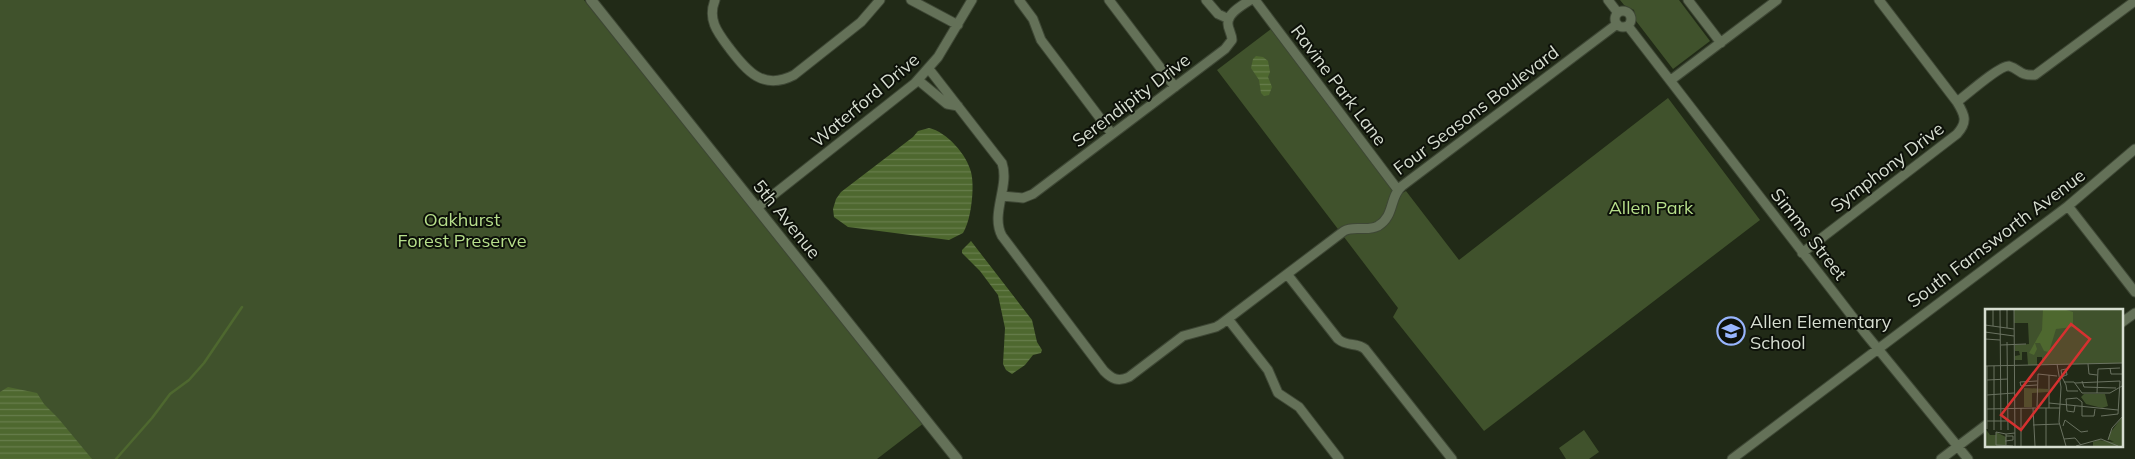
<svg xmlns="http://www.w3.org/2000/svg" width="2135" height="459" viewBox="0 0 2135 459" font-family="Mulish,sans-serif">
<defs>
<pattern id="water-rules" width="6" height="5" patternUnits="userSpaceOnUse" patternTransform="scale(1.25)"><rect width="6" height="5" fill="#4e682f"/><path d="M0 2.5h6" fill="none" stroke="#677d4c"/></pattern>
</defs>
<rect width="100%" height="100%" fill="#212a17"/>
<path fill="#40522c" d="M 0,0 L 584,0 L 924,423 L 877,459 L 0,459 Z
M 1620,0 L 1679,0 L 1710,41 L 1673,69 L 1636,21 L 1634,10 L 1624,5 Z
M 1271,29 L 1397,196 L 1406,191 L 1459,260 L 1668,98 L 1760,220 L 1484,431 L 1393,317 L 1398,308 L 1217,70 Z
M 1584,430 L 1599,452 L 1589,459 L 1566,459 L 1559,448 Z"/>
<path fill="url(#water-rules)" d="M 1256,56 L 1263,57 L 1268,61 L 1270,72 L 1268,77 L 1272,87 L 1269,95 L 1264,96 L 1261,93 L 1259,80 L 1251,68 L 1253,59 Z
M 929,128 C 947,132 967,155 971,172 C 975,187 971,221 963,233 L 949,240 L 848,227 L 834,217 L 833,209 L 836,199 L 841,192 L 913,137 L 918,131 Z
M 971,241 L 1032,320 L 1037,342 L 1042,350 L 1041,353 L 1033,355 L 1025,365 L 1012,374 L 1006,370 L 1003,364 L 1005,328 L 998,295 L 980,271 L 962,253 L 962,250 Z
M 8,387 L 37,393 L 44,404 L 58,418 L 92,459 L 0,459 L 0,392 Z"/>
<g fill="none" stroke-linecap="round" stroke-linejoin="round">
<path stroke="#4e682f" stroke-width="2.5" d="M 116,459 L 152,418 L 170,394 L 189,380 L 204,363 L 242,307"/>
<g stroke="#3e4735" stroke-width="11">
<path id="minor" d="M 715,0 C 707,20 718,33 730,49 C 747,71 763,91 794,75 L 861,22 L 880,0
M 911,0 L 958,25
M 1019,0 L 1033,19 L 1041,40 L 1112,134
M 1109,0 L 1175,87
M 1206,0 L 1218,14 L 1229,19
M 1255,0 L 1398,190
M 1608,0 L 1618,13
M 1688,0 L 1721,43
M 1879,0 L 1957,102
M1615 19a8 8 0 1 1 16 0a8 8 0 1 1-16 0Z
M 1628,26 L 1865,333 L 1968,459
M 929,69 L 1002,163 C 1010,186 990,214 1002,236 L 1104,371 C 1112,379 1118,382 1129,377 L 1183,336 L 1216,327 L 1221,324 L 1344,231 C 1354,225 1367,232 1378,226 C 1395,216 1389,197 1402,186 L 1617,24
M 918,80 L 947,104 L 958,106
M 1671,80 L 1777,0
M 1002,196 L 1023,198 L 1033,194 L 1225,49 L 1232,40 C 1232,34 1228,29 1228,24 C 1227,13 1243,5 1250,0
M 2068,206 L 2135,292
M 758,207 L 915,83 L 938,57 L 972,0
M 1802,253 L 1957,134 C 1968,122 1965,115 1957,102 C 1965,96 2000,65 2009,66 C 2020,69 2019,76 2035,75 L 2135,1
M 1287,274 L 1338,339 C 1347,347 1357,342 1365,349 L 1452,459
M 1228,319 L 1268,370 L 1278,393 L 1299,407 L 1339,459
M 2121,323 L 2135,313
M 1732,459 L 2068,206 L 2135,149
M 1941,459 L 1986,425"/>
</g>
<g stroke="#3e4735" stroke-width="12">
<path id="tertiary" d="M 591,0 L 957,459"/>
</g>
<use href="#minor" stroke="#647158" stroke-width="9"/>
<use href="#tertiary" stroke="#647158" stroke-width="10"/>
</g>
<defs>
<g id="school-ring" transform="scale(1.4375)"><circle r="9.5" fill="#0d1109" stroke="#98b5fd" stroke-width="1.5"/><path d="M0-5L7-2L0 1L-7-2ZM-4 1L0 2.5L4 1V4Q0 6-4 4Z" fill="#98b5fd"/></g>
</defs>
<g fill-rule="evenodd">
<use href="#school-ring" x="1731" y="331"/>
</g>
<g text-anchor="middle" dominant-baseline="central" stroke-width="4" stroke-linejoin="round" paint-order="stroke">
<g font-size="18" fill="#d7ded1" stroke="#0d1109">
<text transform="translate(1339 85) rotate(53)">Ravine Park Lane</text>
<text transform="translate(865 100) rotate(-40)">Waterford Drive</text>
<text transform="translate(1131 100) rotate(-37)">Serendipity Drive</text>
<text transform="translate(1476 110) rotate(-37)">Four Seasons Boulevard</text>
<text transform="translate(1887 167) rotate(-37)">Symphony Drive</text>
<text transform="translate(787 219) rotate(51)">5th Avenue</text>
<text transform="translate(1809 234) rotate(52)">Simms Street</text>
<text transform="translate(1996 238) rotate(-37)">South Farnsworth Avenue</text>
</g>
<g font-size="18" fill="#b7df8b" stroke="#0d1109">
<text x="1651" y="207">Allen Park</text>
<text x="462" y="219">Oakhurst<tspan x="462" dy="21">Forest Preserve</tspan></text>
</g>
<g font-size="18" fill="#d7ded1" stroke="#0d1109" text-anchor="start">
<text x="1750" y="321">Allen Elementary<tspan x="1750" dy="21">School</tspan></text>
</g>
</g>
<g transform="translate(1985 309)">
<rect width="138" height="138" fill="#212a17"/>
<path d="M 0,119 L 5,126 L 11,126 L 11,123 L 21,128 L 21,137 L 0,137 Z" fill="#40522c"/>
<path d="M 137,0 L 137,54 L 57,56 L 57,48 L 52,48 L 52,56 L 43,56 L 42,43 L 37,43 L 37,51 L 30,51 L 30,47 L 35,46 L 34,42 L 30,42 L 30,36 L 44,35 L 43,14 L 29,14 L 29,1 ZM 39,79 L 63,80 L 63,83 L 47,84 L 47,98 L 39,98 ZM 99,85 L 120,85 L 123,97 L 117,99 L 101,95 L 96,88 ZM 137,108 L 137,137 L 108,137 L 108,133 L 113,131 L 129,133 L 123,130 L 125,124 Z" fill="#40522c"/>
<path d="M 58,0 L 78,0 L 88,3 L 93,0 L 88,3 L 88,18 L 71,20 L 64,43 L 59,42 L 55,34 L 50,34 L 52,40 L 49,46 L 44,44 L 57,21 Z" fill="#4e682f"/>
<path fill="none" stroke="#6a7261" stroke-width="1" d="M 8,0 L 8,17M 15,0 L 16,121M 29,0 L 30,137M 0,1 L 36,0M 0,16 L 29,20M 22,19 L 22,0M 0,23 L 29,27M 0,30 L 15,31M 22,33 L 23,121M 16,36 L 41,35M 72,55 L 76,78 L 74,113 L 81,137M 103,55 L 104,65 L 112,66M 0,57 L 138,54M 2,57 L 2,120M 9,57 L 9,121M 125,59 L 126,65 L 138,65M 73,70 L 81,66 L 82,66 L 81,60 L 76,61 L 77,67 L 77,68 L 81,76 L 82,82 L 93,82M 2,71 L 23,70M 52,72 L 35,73 L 36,77 L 52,76M 97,72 L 99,78 L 131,79M 79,73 L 89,73 L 97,84 L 125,84 L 137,77M 90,74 L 135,72 L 133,105 L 116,107M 112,84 L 113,60 L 135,59M 2,86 L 29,84M 64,94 L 133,101M 90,97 L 89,103 L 82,102 L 81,90 L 92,89 L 97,93 L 97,107 L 109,107 L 110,100M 52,98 L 53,65 L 72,67M 48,99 L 50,137M 52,99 L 75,99M 64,99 L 64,66M 2,100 L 51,99M 2,112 L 24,112M 48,116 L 74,115M 78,117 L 80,111 L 96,123 L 103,122M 21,125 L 11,123 L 11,136 L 28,137M 79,130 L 90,129 L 96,136M 123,131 L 127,119 L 138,107M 20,132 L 28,131 L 28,127 L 21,127M 21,136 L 21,125 L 30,124M 36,137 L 36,99M 61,137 L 61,99M 91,137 L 116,130 L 133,137"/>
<path fill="#d63130" fill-opacity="0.15" stroke="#d63130" stroke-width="2.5" d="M 86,15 L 105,30 L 36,121 L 16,106 Z"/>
<rect width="138" height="138" fill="none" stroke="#d7ded1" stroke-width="2.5"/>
</g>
</svg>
